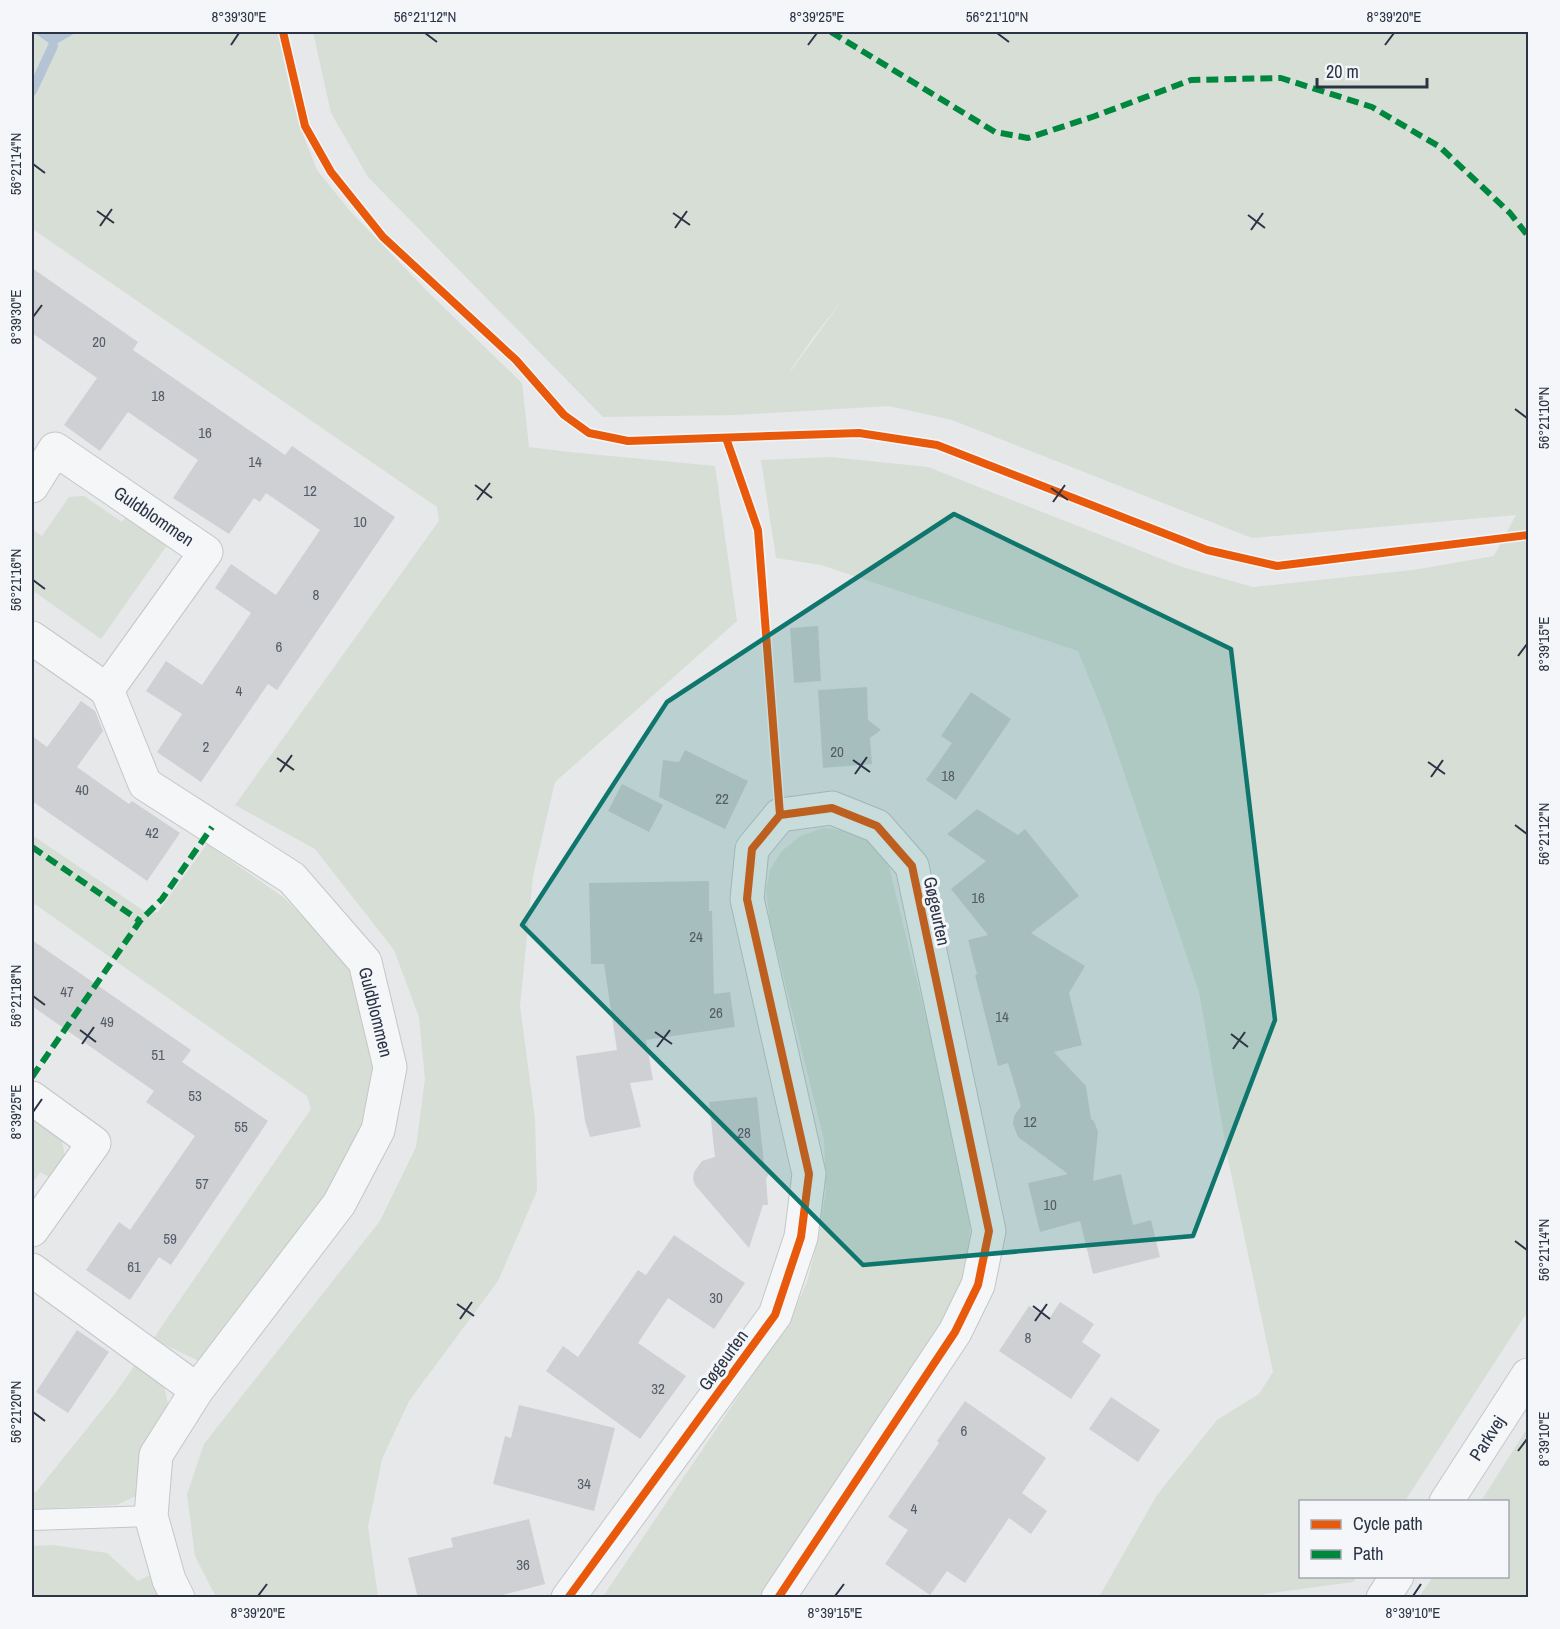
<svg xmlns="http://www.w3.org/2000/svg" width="1560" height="1629" viewBox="0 0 1560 1629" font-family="'Archivo Narrow',sans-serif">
<rect width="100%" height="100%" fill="#e6e8ea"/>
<path fill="#d6ded6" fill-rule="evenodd" d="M 32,32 L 53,46 L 77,32 L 278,32 L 292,98 L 302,132 L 317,170 L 350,211 L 430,294 L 522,383 L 529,447 L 569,452 L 715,466 L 737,621 L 555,782 L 533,876 L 520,1006 L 535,1119 L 537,1191 L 498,1281 L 409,1401 L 382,1459 L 368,1527 L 378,1597 L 216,1597 L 195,1556 L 187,1494 L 204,1444 L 380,1221 L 416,1147 L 425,1079 L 419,1017 L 394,950 L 315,849 L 235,805 L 439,521 L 437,507 L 34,230 L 32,230 Z
M 313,32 L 1528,32 L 1528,1311 L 1405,1501 L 1300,1502 L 1300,1576 L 1357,1577 L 1353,1582 L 1265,1594 L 1260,1597 L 1099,1597 L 1157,1495 L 1217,1420 L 1259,1394 L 1273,1372 L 1228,1159 L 1199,992 L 1106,720 L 1078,651 L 821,565 L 776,558 L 761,460 L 830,457 L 928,467 L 1182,567 L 1253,587 L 1413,570 L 1494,556 L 1516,515 L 1252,538 L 952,420 L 889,406 L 735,415 L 603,417 L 368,177 L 331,113 ZM 846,295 L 791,371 L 790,371 L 812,339 Z
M 84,496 L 122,522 L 130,511 L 172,538 L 101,639 L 32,590 L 32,529 L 42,536 L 69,497 Z
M 823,828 C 859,831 865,835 888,863 L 969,1192 L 970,1232 L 966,1265 L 952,1311 L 764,1597 L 602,1598 L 790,1320 L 807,1282 L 819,1235 L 826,1191 L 824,1140 L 770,922 L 766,891 L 770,870 L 781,852 L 800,836 Z
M 32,835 L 144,911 L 158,912 L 207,844 L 283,897 L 342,956 L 359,983 L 368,1020 L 374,1076 L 367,1133 L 345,1181 L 199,1361 L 153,1339 L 311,1109 L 307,1096 L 32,902 Z
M 32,1116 L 61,1137 L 66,1161 L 53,1179 L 40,1172 L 32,1184 Z
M 135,1365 L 164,1386 L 169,1409 L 141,1488 L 136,1496 L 117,1505 L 32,1509 L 32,1492 L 36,1492 L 114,1395 Z
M 1528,1427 L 1528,1597 L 1419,1597 L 1433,1577 L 1508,1576 L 1508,1502 L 1481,1501 Z
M 53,1545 L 107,1553 L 138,1581 L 152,1574 L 163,1597 L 32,1597 L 32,1546 Z"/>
<path fill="#b4c4d5" d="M 33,32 L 77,32 L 53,46 Z"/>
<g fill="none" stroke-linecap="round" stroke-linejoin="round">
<path stroke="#b4c4d5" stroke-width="10" d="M 32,91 L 53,46"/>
</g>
<path fill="#ced0d3" d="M 32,268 L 138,342 L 133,350 L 285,455 L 292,446 L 395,517 L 277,690 L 268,684 L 201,782 L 157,752 L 182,714 L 146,691 L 166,661 L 202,685 L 251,613 L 215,588 L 231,564 L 276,595 L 320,530 L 266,493 L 260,502 L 254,498 L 229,534 L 173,498 L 198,460 L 128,412 L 100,451 L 64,425 L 97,378 L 32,333 Z
M 818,626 L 821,681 L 794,683 L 790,628 Z
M 867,687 L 868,720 L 881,730 L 870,738 L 872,764 L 823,768 L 818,690 Z
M 971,692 L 1011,719 L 956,800 L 926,780 L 952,743 L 941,736 Z
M 81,701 L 95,711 L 103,731 L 77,767 L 129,804 L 132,801 L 180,833 L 147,881 L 32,801 L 32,736 L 47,747 Z
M 685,750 L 748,781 L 725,829 L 659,797 L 663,760 L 679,762 Z
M 622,784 L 663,805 L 649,832 L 608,811 Z
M 977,809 L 1018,835 L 1025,829 L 1079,896 L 1031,933 L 1085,966 L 1069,993 L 1082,1045 L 1054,1052 L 1086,1086 L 1091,1119 L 1094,1121 L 1098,1132 L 1093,1181 L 1121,1174 L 1133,1225 L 1151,1220 L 1160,1257 L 1093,1274 L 1080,1221 L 1040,1232 L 1028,1183 L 1068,1174 L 1018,1137 L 1013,1124 L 1014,1116 L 1021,1106 L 1008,1063 L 998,1066 L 975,975 L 977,974 L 968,940 L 988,935 L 951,889 L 986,861 L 947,834 Z
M 709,881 L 709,911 L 712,911 L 714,994 L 730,992 L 735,1027 L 646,1040 L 653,1080 L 630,1083 L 641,1127 L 590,1137 L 585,1121 L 576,1056 L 617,1050 L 604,964 L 591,964 L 589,883 Z
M 32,940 L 191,1050 L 182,1062 L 268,1121 L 171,1265 L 159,1257 L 130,1300 L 86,1270 L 119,1222 L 130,1230 L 195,1136 L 146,1102 L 154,1091 L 32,1006 Z
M 757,1097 L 764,1164 L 771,1170 L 766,1179 L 768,1205 L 763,1205 L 749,1248 L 695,1185 L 693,1179 L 694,1172 L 702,1161 L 715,1157 L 709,1102 Z
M 674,1235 L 745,1283 L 714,1329 L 668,1298 L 638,1343 L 686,1376 L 640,1439 L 546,1371 L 563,1346 L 578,1357 L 638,1270 L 646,1275 Z
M 1060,1302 L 1094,1324 L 1082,1342 L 1101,1355 L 1071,1399 L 999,1351 L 1029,1306 L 1049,1319 Z
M 77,1330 L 109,1352 L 68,1413 L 36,1392 Z
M 1111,1397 L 1160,1430 L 1138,1462 L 1089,1429 Z
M 965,1401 L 1046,1458 L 1022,1493 L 1047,1511 L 1031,1534 L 1009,1518 L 965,1583 L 947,1571 L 930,1595 L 885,1564 L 908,1530 L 888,1517 L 939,1443 L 937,1441 Z
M 519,1405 L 615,1428 L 594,1511 L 493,1484 L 505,1436 L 511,1438 Z
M 529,1519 L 545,1584 L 491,1598 L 418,1598 L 408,1558 L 453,1547 L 451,1538 Z"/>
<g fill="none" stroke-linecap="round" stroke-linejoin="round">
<g stroke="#c4c6c8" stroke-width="22">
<path id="lane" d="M 32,1520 L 151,1516"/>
</g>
<g stroke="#c4c6c8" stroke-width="35">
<path id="street" d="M 32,486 L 55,449 L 206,552 L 107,690
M 32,638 L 107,690 L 145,784 L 292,878 L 365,962 L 390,1067 L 378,1130 L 339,1204 L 197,1390 L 156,1455 L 151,1516 L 169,1580 L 178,1598
M 32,1098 L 94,1143 L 32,1230
M 32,1270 L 197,1390
M 1446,1502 L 1528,1375
M 568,1598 L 775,1315 L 801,1237 L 809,1174 L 747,899 L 752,849 L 780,815 L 832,808 L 877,826 L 912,866 L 989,1231 L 978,1285 L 955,1332 L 778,1598
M 1383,1598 L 1397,1576"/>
</g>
<use href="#lane" stroke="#f5f6f7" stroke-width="20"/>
<use href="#street" stroke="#f5f6f7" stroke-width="33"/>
<path stroke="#00873e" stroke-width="6" stroke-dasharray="12 6" stroke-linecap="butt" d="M 831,32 L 995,132 L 1028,138 L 1095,116 L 1191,80 L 1281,78 L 1372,107 L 1440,147 L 1510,213 L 1528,236
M 32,847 L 140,921
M 32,1077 L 140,921 L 162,899 L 212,827"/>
<g stroke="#f4f6f9" stroke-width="11">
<path id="cycleway" d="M 283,32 L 305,126 L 331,172 L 383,237 L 516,360 L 564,415 L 589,433 L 628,441 L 859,433 L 937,445 L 1207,550 L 1277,566 L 1528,535
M 726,438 L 758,530 L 780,815
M 568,1598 L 775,1315 L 801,1237 L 809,1174 L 747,899 L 752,849 L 780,815 L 832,808 L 877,826 L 912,866 L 989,1231 L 978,1285 L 955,1332 L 778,1598"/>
</g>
<use href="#cycleway" stroke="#e8590c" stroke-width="8"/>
</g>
<path fill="#0f766e" fill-opacity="0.2" stroke="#0f766e" stroke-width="4.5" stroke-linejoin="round" d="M 954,514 L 1231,649 L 1275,1020 L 1193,1236 L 863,1265 L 522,925 L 667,702 Z"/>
<path fill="none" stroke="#2b3445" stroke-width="2" d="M 425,33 L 437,42M 997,33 L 1009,42M 231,45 L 239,33M 808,45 L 817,33M 1385,45 L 1394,33M 33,164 L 45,173M 97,211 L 114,223M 673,213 L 690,225M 1248,215 L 1265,228M 100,226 L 112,209M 675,228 L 687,211M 1251,230 L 1263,213M 33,317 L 42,305M 1515,409 L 1527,418M 475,485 L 492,498M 1051,488 L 1068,500M 477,500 L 490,483M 1053,502 L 1065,485M 33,580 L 45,589M 1518,656 L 1527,644M 277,758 L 294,770M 853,760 L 870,772M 1428,762 L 1445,774M 280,772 L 292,755M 855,774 L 867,757M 1431,777 L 1443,760M 1515,825 L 1527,834M 33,996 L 45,1005M 80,1030 L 96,1042M 655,1032 L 672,1044M 1231,1034 L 1248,1047M 82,1044 L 94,1027M 657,1047 L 670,1030M 1233,1049 L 1245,1032M 33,1112 L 42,1099M 1515,1241 L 1527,1250M 457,1304 L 474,1316M 1033,1306 L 1050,1319M 460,1319 L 472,1302M 1035,1321 L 1047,1304M 33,1412 L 45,1421M 1518,1451 L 1527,1439M 258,1596 L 267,1584M 835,1596 L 844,1584M 1413,1596 L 1421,1584"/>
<g text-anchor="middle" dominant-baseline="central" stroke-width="6" stroke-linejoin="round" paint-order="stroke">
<g font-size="15" fill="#545c69">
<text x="99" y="341">20</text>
<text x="158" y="395">18</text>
<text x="205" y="432">16</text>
<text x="255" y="461">14</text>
<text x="310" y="490">12</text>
<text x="360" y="521">10</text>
<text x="316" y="594">8</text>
<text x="279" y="646">6</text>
<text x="239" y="690">4</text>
<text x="206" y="746">2</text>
<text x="837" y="751">20</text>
<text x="948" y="775">18</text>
<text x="82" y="789">40</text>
<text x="722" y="798">22</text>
<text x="152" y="832">42</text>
<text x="978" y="897">16</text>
<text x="696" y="936">24</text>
<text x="67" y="991">47</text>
<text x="716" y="1012">26</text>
<text x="1002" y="1016">14</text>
<text x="107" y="1021">49</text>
<text x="158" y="1054">51</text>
<text x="195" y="1095">53</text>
<text x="1030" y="1121">12</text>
<text x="241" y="1126">55</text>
<text x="744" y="1132">28</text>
<text x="202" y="1183">57</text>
<text x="1050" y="1204">10</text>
<text x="170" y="1238">59</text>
<text x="134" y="1266">61</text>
<text x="716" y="1297">30</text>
<text x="1028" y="1337">8</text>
<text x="658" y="1388">32</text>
<text x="964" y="1430">6</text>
<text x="584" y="1483">34</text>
<text x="914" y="1508">4</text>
<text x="523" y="1564">36</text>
</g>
<g font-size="18" fill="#2b3445" stroke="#f4f6f9">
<text transform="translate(154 516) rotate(34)">Guldblommen</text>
<text transform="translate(937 911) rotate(78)">Gøgeurten</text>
<text transform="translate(376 1012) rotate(76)">Guldblommen</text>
<text transform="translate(723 1360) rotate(-54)">Gøgeurten</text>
<text transform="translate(1487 1438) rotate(-57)">Parkvej</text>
</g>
</g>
<rect width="1560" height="1629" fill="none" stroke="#f4f6f9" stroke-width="66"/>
<rect x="1299" y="1500" width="210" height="78" fill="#f4f6f9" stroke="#a4a8b1" stroke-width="1.5"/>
<rect x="1311" y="1520" width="30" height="9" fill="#e8590c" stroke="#a4a8b1" stroke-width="1.5"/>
<text x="1353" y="1530" font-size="18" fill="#2b3445">Cycle path</text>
<rect x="1311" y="1550" width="30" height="9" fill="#00873e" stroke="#a4a8b1" stroke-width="1.5"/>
<text x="1353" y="1560" font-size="18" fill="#2b3445">Path</text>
<path d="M1317 78v9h110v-9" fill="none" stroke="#2b3445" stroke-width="3"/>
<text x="1326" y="78" font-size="18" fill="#2b3445" stroke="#f4f6f9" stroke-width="4.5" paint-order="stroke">20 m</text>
<rect x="33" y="33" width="1494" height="1563" fill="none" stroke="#2b3445" stroke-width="2"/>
<g font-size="15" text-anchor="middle" fill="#2b3445">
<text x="239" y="22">8°39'30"E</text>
<text x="425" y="22">56°21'12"N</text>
<text x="817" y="22">8°39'25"E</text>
<text x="997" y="22">56°21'10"N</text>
<text x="1394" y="22">8°39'20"E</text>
<text transform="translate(16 164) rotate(-90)" y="5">56°21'14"N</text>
<text transform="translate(16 317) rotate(-90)" y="5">8°39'30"E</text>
<text transform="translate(1544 418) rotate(-90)" y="5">56°21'10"N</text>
<text transform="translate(16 580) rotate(-90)" y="5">56°21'16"N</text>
<text transform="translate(1544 644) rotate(-90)" y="5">8°39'15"E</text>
<text transform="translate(1544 834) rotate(-90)" y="5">56°21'12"N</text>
<text transform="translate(16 996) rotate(-90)" y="5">56°21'18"N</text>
<text transform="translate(16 1112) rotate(-90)" y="5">8°39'25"E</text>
<text transform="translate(1544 1250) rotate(-90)" y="5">56°21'14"N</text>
<text transform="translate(16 1412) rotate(-90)" y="5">56°21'20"N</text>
<text transform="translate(1544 1439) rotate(-90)" y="5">8°39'10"E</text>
<text x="258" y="1618">8°39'20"E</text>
<text x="835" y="1618">8°39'15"E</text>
<text x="1413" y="1618">8°39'10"E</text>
</g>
</svg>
